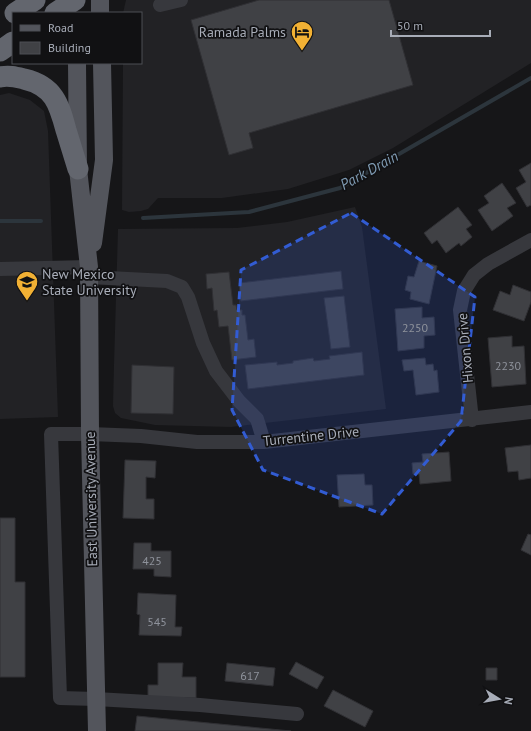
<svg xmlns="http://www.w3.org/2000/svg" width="531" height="731" viewBox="0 0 531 731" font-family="'PT Sans',sans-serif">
<rect width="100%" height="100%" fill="#161618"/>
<path fill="#222225" d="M 126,0 L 531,0 L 531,63 L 393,148 L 349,170 L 288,189 L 222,198 L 158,198 L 148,209 L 141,211 L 129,212 L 122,210 L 123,63 L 141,63 L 141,13 L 123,13 Z
M 9,93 L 30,100 L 44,111 L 48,131 L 58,417 L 0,419 L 0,95 Z
M 355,207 L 362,227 L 386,409 L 231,427 L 155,425 L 121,418 L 115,413 L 113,406 L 114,365 L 118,229 L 237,228 L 287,222 Z"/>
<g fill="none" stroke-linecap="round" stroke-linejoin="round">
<path stroke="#2c353c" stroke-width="4" d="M 143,218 L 249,212 L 340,188 L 531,78
M 0,221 L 41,221"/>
</g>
<path fill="#404145" stroke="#303034" d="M 259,0 L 389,0 L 413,85 L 249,133 L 253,148 L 229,155 L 191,20 Z
M 531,163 L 531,205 L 527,207 L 516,188 L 526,182 L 519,170 Z
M 502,183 L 516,203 L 507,208 L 513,216 L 492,231 L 478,210 L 489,203 L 484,196 Z
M 458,207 L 472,225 L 466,229 L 472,237 L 461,246 L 459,243 L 446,253 L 437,240 L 432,244 L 424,233 Z
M 419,261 L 437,266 L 429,304 L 410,299 L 411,292 L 405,290 L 408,276 L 414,277 Z
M 341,271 L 343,289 L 241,301 L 239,283 Z
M 229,272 L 233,305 L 236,305 L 237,310 L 242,310 L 242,315 L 245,315 L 248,340 L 254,339 L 256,357 L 232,360 L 228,326 L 219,327 L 217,310 L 214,311 L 212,288 L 207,289 L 206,274 Z
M 513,285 L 531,292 L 531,302 L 524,321 L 493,310 L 500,291 L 510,295 Z
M 344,296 L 350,347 L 331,349 L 324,298 Z
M 422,307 L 422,318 L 434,317 L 435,335 L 424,336 L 424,348 L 398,351 L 395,309 Z
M 512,336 L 512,347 L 524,346 L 526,384 L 492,387 L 488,338 Z
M 362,352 L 364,375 L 248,389 L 245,365 L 277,362 L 277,365 L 293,363 L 293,361 L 313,358 L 314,361 L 330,359 L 329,356 Z
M 425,358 L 426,365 L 433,364 L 434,371 L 437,370 L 439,392 L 416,395 L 413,370 L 404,371 L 402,360 Z
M 132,365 L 174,367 L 173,414 L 131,413 Z
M 531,445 L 531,478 L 519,480 L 518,471 L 508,472 L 505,448 Z
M 449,452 L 451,481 L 420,484 L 419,474 L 413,474 L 412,463 L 423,462 L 422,454 Z
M 125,460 L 156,461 L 155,478 L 146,477 L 146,499 L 154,499 L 154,519 L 123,518 Z
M 364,474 L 365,485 L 372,485 L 373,505 L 339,507 L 337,475 Z
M 0,518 L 15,518 L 15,582 L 25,582 L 25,677 L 0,677 Z
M 528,534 L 531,535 L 531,555 L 521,550 Z
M 134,543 L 151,543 L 151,551 L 171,551 L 171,577 L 154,576 L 154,569 L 133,569 Z
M 138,593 L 176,595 L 175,627 L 182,627 L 181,636 L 139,635 L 140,615 L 137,614 Z
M 296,662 L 324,677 L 317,689 L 289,674 Z
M 158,663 L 183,663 L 182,677 L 196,677 L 196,698 L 148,697 L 148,685 L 158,685 Z
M 227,663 L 275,668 L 273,686 L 225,681 Z
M 486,668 L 497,668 L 497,680 L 486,680 Z
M 333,690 L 373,711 L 365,727 L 324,706 Z
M 137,716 L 291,731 L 135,731 Z"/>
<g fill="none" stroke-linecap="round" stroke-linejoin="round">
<path stroke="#37383d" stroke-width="14" d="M 160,5 L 181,0
M 0,269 L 89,267
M 89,277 L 167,281 L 182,287 L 188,297 L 203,343 L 216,371 L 239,401 L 257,419 L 264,442
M 472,420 L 460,310 L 464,291 L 474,275 L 488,264 L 531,240
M 297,714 L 200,705 L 96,699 L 60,698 L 51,434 L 90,434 L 141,436 L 197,442 L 264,442 L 531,412"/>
<path stroke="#53555c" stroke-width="18" d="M 100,0 L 100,13
M 77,63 L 78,169 L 89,267 L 90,434 L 97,731
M 93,243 L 104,160 L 102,63"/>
<path stroke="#63666e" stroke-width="21" d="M 15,13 L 35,0
M 55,13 L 75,0
M 0,51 L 13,42
M 0,77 C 9,75 16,77 24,79 C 54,86 59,104 66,130 C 70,143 74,156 78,169"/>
</g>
<path fill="#325cd3" fill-opacity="0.2" stroke="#325cd3" stroke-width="3" stroke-dasharray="8 5" stroke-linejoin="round" d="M 351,213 L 475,297 L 461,421 L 382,514 L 263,470 L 232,410 L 241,270 Z"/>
<defs>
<g id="hotel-pin" transform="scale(1.15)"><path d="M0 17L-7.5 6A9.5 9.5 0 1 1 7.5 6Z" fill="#f2b134" stroke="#111113"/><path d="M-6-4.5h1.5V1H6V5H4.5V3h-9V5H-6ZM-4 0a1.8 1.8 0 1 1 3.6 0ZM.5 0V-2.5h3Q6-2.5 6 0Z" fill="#111"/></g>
<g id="university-pin" transform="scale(1.15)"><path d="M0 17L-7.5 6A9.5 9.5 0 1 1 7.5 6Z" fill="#f2b134" stroke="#111113"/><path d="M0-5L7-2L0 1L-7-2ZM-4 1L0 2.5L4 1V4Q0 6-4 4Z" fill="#111"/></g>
</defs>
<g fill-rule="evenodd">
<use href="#hotel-pin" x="302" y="32"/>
<use href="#university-pin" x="27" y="282"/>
</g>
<g text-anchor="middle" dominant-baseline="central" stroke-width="3.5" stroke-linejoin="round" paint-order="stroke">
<g font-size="12" fill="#8e929b">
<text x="415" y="327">2250</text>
<text x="508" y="365">2230</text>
<text x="152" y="560">425</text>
<text x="157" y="621">545</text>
<text x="250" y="675">617</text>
</g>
<g font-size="14" fill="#a8adb8" stroke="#111113" text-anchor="end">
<text x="286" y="32">Ramada Palms</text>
<text x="42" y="274" text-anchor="start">New Mexico<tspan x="42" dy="16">State University</tspan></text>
</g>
<g font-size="14" fill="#a8adb8" stroke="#111113">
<text transform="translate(465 348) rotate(-95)">Hixon Drive</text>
<text transform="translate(311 436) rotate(-6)">Turrentine Drive</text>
<text transform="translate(91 499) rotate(-91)">East University Avenue</text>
</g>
<g font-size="15" font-style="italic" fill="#7f9bb3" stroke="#111113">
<text transform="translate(369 170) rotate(-29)">Park Drain</text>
</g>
</g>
<rect x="12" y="12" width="130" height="52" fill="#111113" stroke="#4d4f55"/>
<rect x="20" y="25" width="20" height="6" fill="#53555c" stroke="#4d4f55"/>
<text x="48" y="32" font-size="12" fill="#a8adb8">Road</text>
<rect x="20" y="42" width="20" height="12" fill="#404145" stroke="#4d4f55"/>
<text x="48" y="52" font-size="12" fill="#a8adb8">Building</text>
<g transform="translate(499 699) rotate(101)" stroke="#111113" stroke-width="3" paint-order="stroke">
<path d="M0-3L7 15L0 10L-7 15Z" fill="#a8adb8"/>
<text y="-6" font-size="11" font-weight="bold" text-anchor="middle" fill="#a8adb8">N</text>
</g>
<path d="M391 30v6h99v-6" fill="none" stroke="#a8adb8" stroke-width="2"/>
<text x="397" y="30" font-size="12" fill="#a8adb8" stroke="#111113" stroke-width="3" paint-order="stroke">50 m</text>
</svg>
